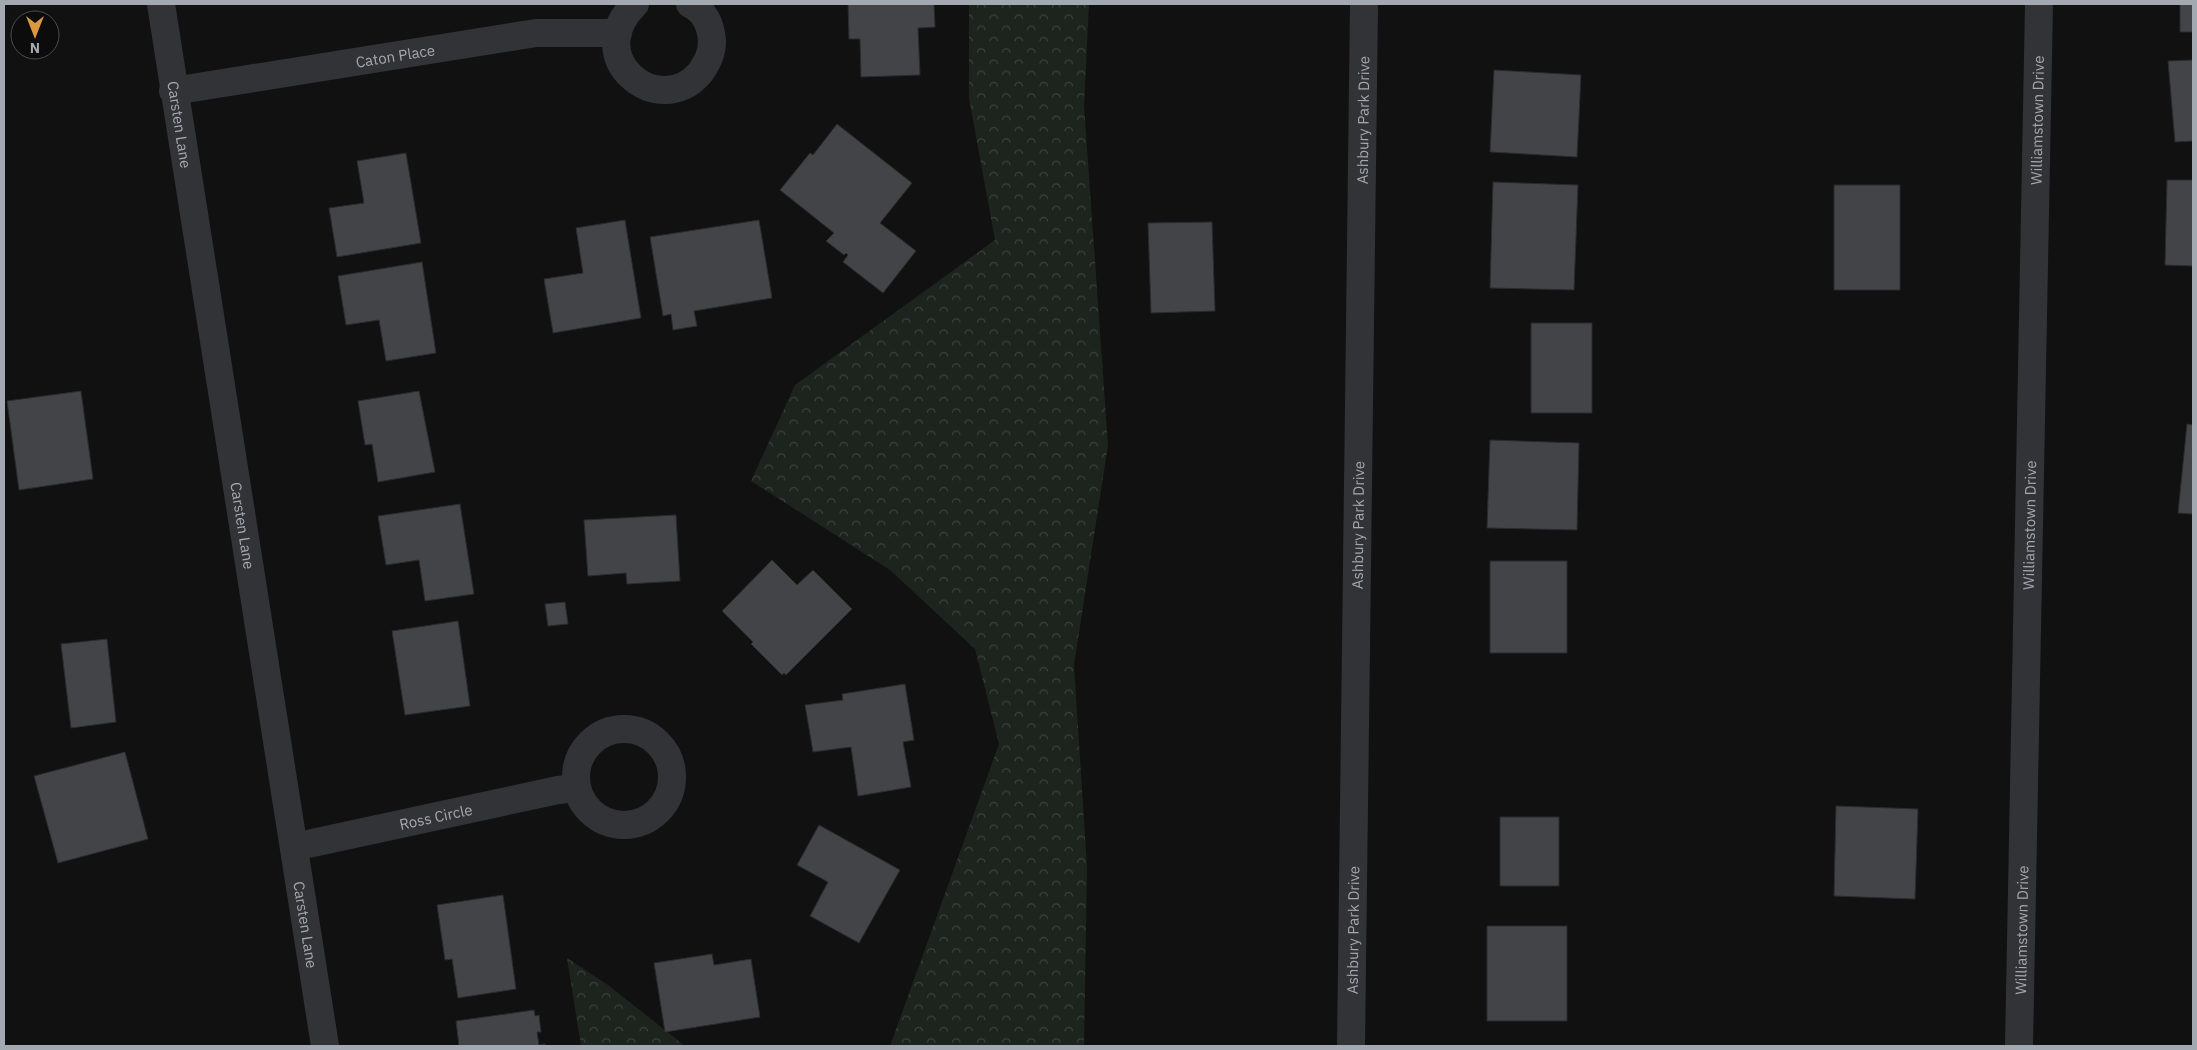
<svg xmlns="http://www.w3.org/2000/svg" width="2197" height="1050" viewBox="0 0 2197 1050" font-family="'IBM Plex Sans',sans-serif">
<defs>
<pattern id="forest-crowns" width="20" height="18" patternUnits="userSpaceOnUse" patternTransform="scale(1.25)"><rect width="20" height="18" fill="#1d241e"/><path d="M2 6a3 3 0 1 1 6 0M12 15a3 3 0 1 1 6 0" fill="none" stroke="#3b413c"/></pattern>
</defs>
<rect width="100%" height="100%" fill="#111112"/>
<path fill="url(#forest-crowns)" d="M 969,4 L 1089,4 L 1084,106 L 1108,445 L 1074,665 L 1087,868 L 1084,1046 L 890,1046 L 999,744 L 975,649 L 890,570 L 751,481 L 795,385 L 995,240 L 969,98 Z
M 567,958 L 608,985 L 685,1046 L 581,1046 Z"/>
<path fill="#424447" stroke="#2b2b2e" d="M 848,4 L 934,4 L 935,27 L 918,28 L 920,75 L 861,77 L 860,39 L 849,39 Z
M 2180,4 L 2193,4 L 2193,32 L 2180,32 Z
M 2193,60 L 2193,141 L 2175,142 L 2168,61 Z
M 1494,70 L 1581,75 L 1577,157 L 1490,152 Z
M 837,124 L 912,183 L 880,223 L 916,251 L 883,293 L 843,262 L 848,255 L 846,253 L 844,255 L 826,241 L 834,233 L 780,190 L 810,153 L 813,155 Z
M 406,153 L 421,243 L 337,257 L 329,208 L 364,203 L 357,161 Z
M 2167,180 L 2193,180 L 2193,266 L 2165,265 Z
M 1493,182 L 1578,185 L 1574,290 L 1490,288 Z
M 1834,185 L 1900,185 L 1900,290 L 1834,290 Z
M 625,220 L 641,318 L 553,333 L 544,279 L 583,273 L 576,228 Z
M 759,220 L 772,298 L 694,311 L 697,326 L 673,330 L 671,314 L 663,316 L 650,237 Z
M 1212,222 L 1215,311 L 1151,313 L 1148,223 Z
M 422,262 L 436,353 L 386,361 L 379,320 L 346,325 L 338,276 Z
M 1531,323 L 1592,323 L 1592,413 L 1531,413 Z
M 81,391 L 93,479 L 19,490 L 7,401 Z
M 419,391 L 435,472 L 378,482 L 372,444 L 365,445 L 358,401 Z
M 2187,424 L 2193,425 L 2193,514 L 2178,513 Z
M 1490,440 L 1579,443 L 1577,530 L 1487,528 Z
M 460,504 L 474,594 L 425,601 L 419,560 L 386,565 L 378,516 Z
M 676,515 L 680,581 L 627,584 L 626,573 L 588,576 L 584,520 Z
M 772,560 L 797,585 L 813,570 L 852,609 L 786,675 L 784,673 L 782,675 L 751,644 L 753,642 L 722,611 Z
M 1490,561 L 1567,561 L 1567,653 L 1490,653 Z
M 565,602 L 568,624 L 548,626 L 545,604 Z
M 458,621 L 470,706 L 405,715 L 392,631 Z
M 107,639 L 116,722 L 71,728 L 61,644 Z
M 905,684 L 914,740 L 903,742 L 911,787 L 858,796 L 851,747 L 813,752 L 805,705 L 843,700 L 842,694 Z
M 125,752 L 148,839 L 58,863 L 34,776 Z
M 1836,806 L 1918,809 L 1915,899 L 1834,896 Z
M 1500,817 L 1559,817 L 1559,886 L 1500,886 Z
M 819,825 L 900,870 L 859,943 L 810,916 L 828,882 L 797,865 Z
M 503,895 L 516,989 L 458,998 L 452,959 L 445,960 L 437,905 Z
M 1487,926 L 1567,926 L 1567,1021 L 1487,1021 Z
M 712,954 L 714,965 L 751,959 L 760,1017 L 665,1032 L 654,963 Z
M 534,1010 L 535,1016 L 539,1015 L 541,1032 L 537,1032 L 539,1045 L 545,1044 L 545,1046 L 459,1046 L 456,1021 Z"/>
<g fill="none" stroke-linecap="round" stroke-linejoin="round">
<g stroke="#323336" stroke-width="28">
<path id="s1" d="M 161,4 L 325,1046"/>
<path d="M 635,4 C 580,58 659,121 700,73 C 707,63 712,54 712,41 C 711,26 705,11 690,4"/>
<path id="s2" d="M 173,91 L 536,33 L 618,33"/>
<circle cx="624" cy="777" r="48"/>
<path id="s3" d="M 294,847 L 558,790 L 577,788"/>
<path id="s4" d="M 1351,1046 L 1364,4"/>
<path id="s5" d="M 2019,1046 L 2039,4"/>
</g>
</g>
<g text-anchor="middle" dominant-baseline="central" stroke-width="5" stroke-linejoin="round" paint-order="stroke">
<g font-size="15" fill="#a3a9b1" stroke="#0c0c0d">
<text stroke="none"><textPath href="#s2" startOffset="225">Caton Place</textPath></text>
<text stroke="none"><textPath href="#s4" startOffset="926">Ashbury Park Drive</textPath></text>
<text stroke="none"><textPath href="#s5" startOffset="926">Williamstown Drive</textPath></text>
<text stroke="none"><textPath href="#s1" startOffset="122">Carsten Lane</textPath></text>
<text stroke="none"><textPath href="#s1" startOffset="528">Carsten Lane</textPath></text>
<text stroke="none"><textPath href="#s4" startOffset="521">Ashbury Park Drive</textPath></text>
<text stroke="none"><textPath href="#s5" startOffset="521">Williamstown Drive</textPath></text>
<text stroke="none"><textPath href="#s3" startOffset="145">Ross Circle</textPath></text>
<text stroke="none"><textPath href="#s1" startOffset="932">Carsten Lane</textPath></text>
<text stroke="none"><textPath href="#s4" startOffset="116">Ashbury Park Drive</textPath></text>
<text stroke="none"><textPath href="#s5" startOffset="116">Williamstown Drive</textPath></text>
</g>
</g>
<rect width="2197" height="1050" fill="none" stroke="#a3a9b1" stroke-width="10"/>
<g transform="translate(35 35) rotate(180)"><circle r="24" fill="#0c0c0d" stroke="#484b4f"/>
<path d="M0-4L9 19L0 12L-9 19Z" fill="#dc983f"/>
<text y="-8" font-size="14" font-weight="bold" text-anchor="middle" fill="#a3a9b1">N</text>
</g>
</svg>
